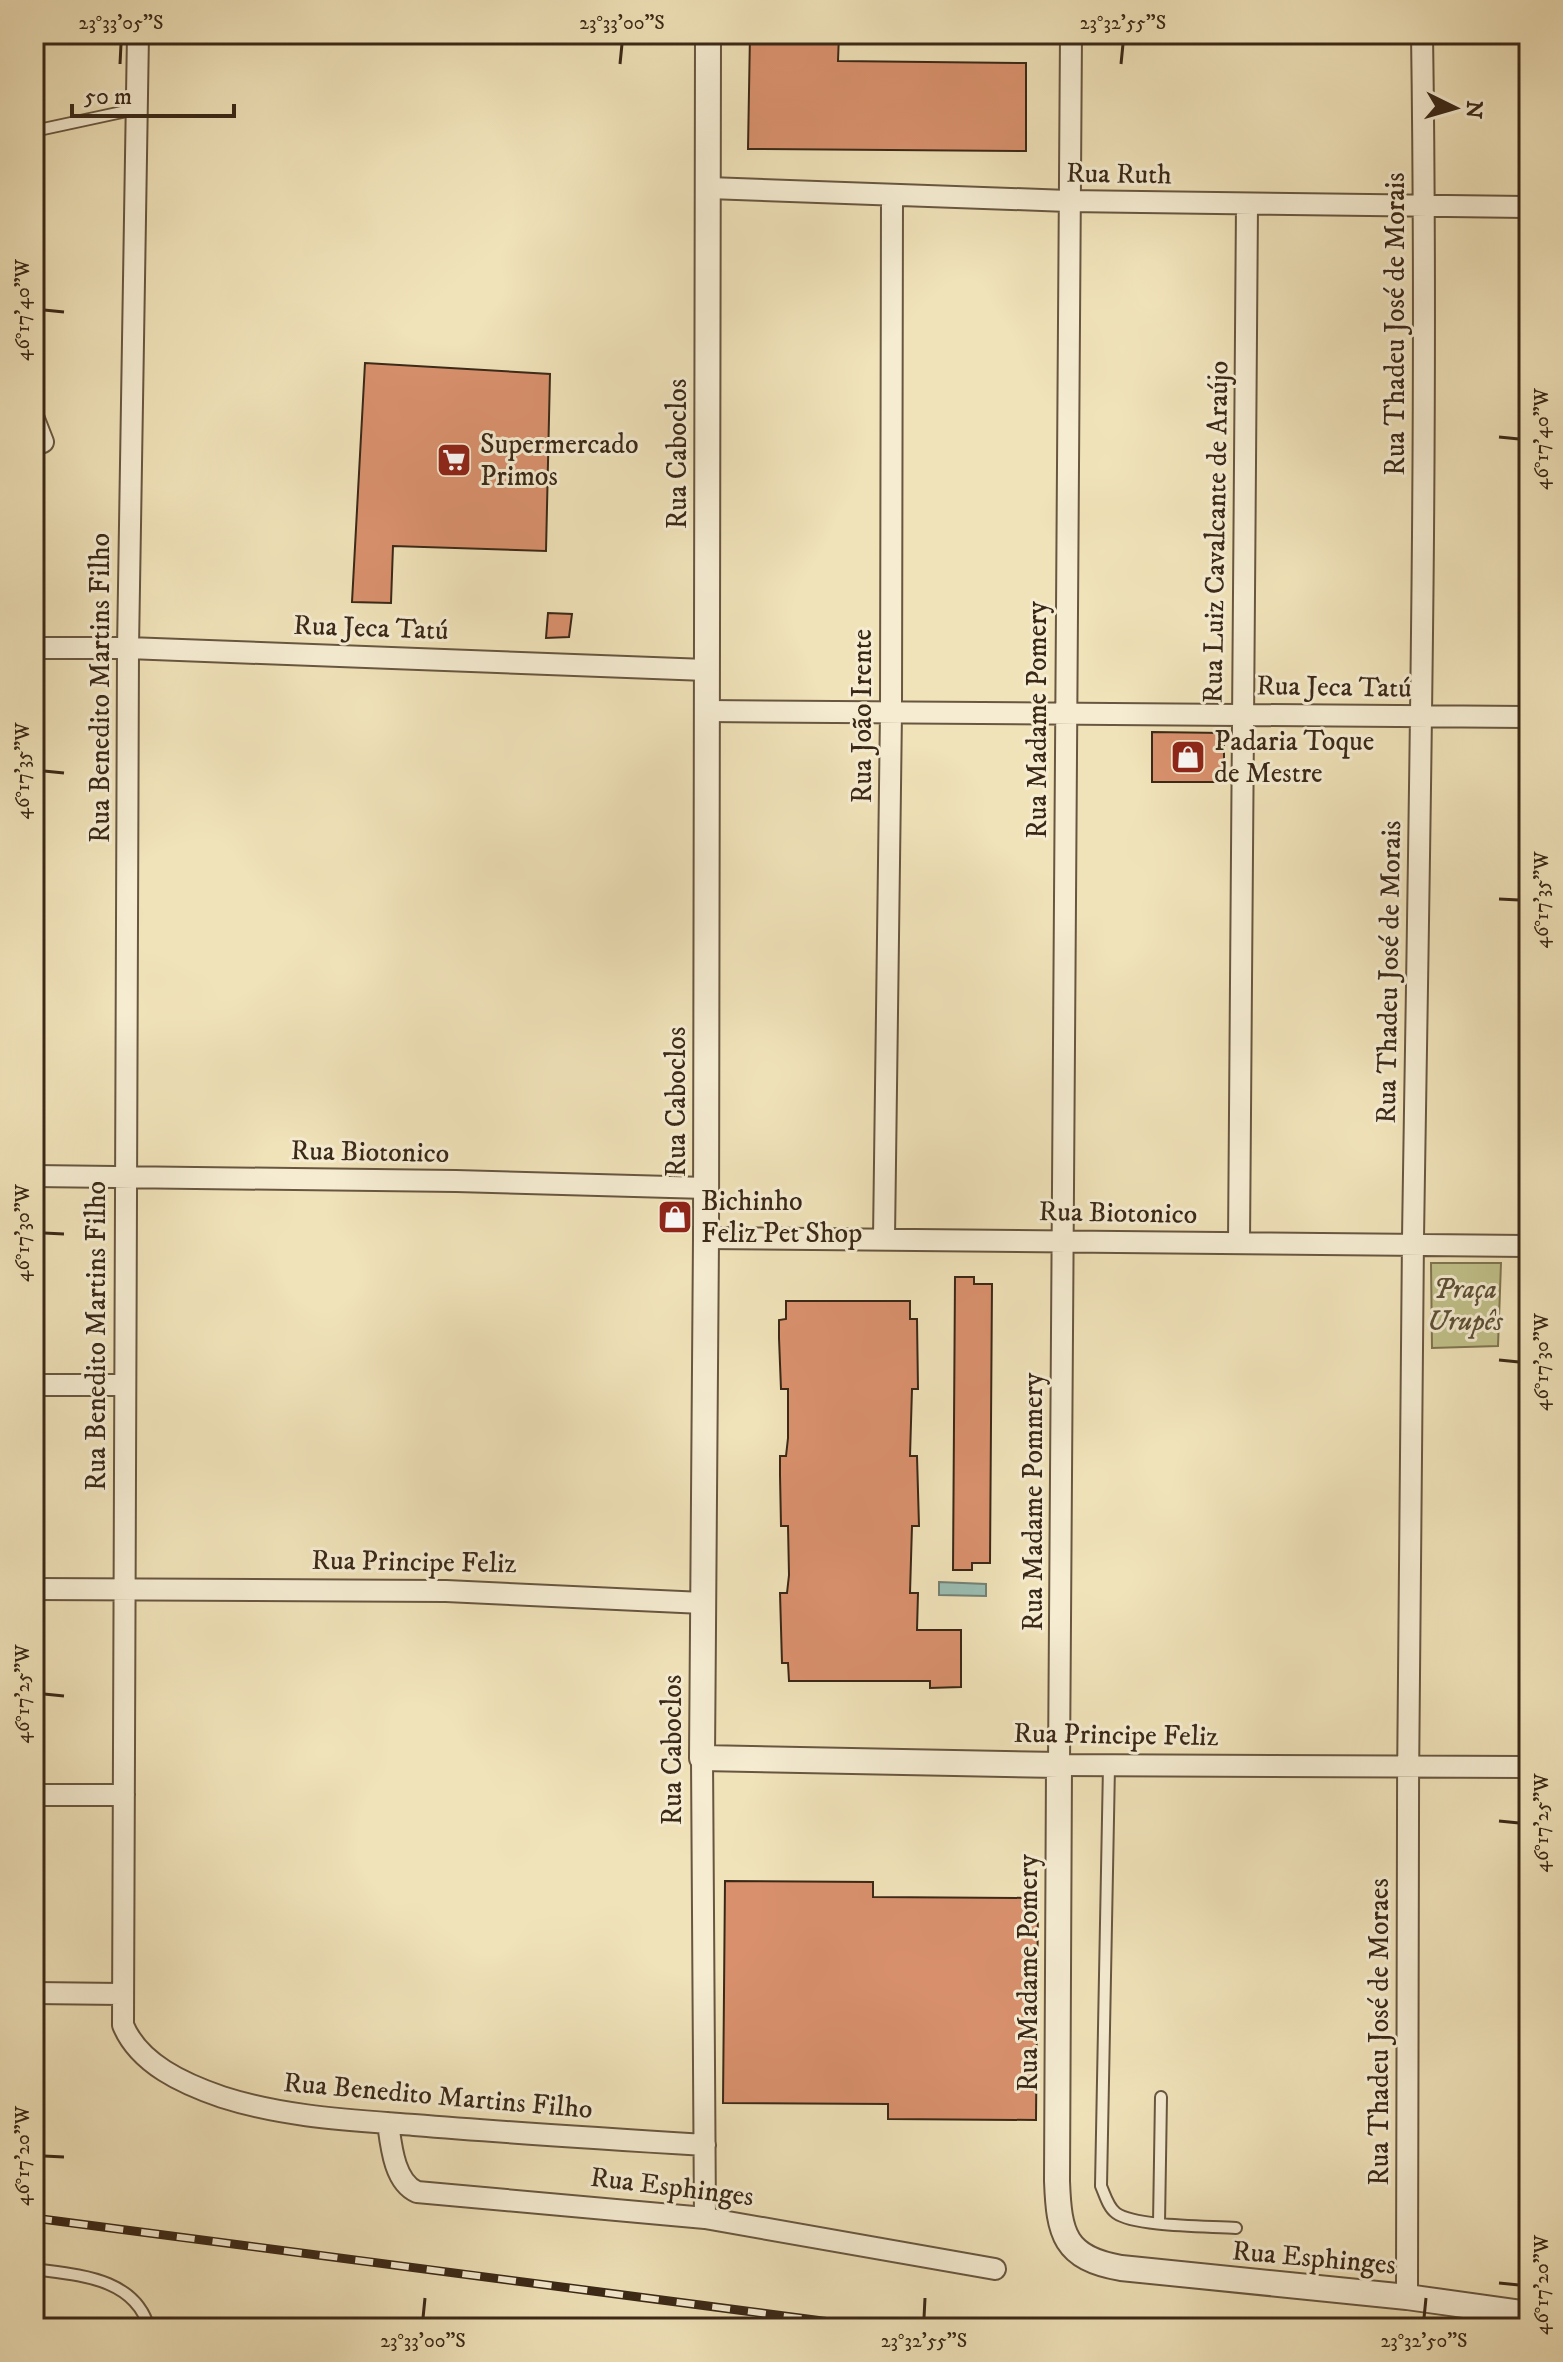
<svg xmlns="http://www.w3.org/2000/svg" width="1563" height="2362" viewBox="0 0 1563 2362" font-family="'IM FELL DW Pica',serif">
<rect width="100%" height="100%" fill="#f0e2b9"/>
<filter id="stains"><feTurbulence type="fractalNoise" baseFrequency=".0025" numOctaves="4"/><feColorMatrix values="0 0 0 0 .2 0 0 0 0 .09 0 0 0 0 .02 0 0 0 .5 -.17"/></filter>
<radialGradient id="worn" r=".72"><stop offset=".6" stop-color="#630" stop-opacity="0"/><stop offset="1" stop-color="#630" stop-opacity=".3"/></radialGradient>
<path fill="#c1c18a" stroke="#7e7450" stroke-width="2" d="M 1431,1263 L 1501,1263 L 1498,1346 L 1432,1348 Z"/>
<path fill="#9abdb2" stroke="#748174" stroke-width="2" d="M 939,1582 L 986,1584 L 986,1596 L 939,1595 Z"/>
<path fill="#d9916d" stroke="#3a2817" stroke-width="2" d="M 750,34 L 839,34 L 838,61 L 1026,63 L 1026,151 L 748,149 Z
M 365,363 L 550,374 L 546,551 L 393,546 L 391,603 L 352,602 Z
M 548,613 L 572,614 L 569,637 L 546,638 Z
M 1152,732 L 1224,733 L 1224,782 L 1152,782 Z
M 955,1277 L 974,1277 L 974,1284 L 992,1284 L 990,1563 L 972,1563 L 972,1570 L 953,1570 Z
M 786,1301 L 910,1301 L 910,1319 L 917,1319 L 918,1389 L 912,1389 L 910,1456 L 917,1456 L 919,1526 L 912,1526 L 910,1593 L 918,1593 L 917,1630 L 961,1630 L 961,1687 L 930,1688 L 930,1681 L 789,1681 L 788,1663 L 782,1663 L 780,1593 L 787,1593 L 789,1575 L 788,1526 L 781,1526 L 780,1475 L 780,1456 L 786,1456 L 788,1438 L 788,1389 L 781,1389 L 779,1338 L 779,1320 L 786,1319 Z
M 725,1881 L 873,1882 L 873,1897 L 1038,1898 L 1036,2120 L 888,2119 L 888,2104 L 723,2103 Z"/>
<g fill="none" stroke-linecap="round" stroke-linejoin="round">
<g stroke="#685640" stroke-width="14">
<path id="service" d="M 34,131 L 136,109
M 1109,1766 L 1101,2186 C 1105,2195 1108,2207 1116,2213 C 1135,2227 1210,2226 1236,2228
M 1159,2223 L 1161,2097
M 34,2269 C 77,2275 135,2277 149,2328"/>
</g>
<g stroke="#685640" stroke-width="24">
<path id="minor" d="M 138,34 L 128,648 L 123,2025 C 139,2064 184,2084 222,2097 C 284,2117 350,2120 414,2125 C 511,2133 608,2139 705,2145
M 1071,34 L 1059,1765 L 1529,1767
M 709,188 L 1068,201 L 1529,207
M 34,419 L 43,442
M 34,648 L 128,648 L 706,670
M 706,711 L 1529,717
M 34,1176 L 456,1181 L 706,1188
M 706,1238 L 1529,1246
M 884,1238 L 891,712 L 892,195
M 1239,1243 L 1247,204
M 34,1385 L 124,1385
M 34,1589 L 446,1591 L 703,1603
M 702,1758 L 705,2218
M 34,1795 L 124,1795
M 34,1993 L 121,1994
M 388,2123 C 391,2145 394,2182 417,2192 L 705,2218 L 995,2269
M 1407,2297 C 1407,1944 1408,1592 1413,1239 C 1419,838 1428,436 1422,34"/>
</g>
<g stroke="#685640" stroke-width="28">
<path id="tertiary" d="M 708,34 L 706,1238 L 702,1758 L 1059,1765 L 1057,2181 C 1059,2234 1064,2258 1121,2268 L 1407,2297 L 1529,2314"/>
</g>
<use href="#service" stroke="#f5ecd2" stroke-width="10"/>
<use href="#minor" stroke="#f5ecd2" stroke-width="20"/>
<use href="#tertiary" stroke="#f5ecd2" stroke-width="24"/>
<g stroke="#3a2817" stroke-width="9">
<path id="rail" d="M 34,2218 L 876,2328"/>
</g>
<use href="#rail" stroke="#f5ecd2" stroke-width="6" stroke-dasharray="18" stroke-linecap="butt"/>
</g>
<path fill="none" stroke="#3a2817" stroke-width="3" d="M 120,64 L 121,44M 620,64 L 622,44M 1121,64 L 1123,44M 44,310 L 64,312M 1499,437 L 1519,439M 44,771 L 64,773M 1499,899 L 1519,900M 44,1233 L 64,1234M 1499,1360 L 1519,1362M 44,1694 L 64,1696M 1499,1821 L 1519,1823M 44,2156 L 64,2157M 1499,2283 L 1519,2285M 423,2318 L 425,2298M 924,2318 L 925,2298M 1424,2318 L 1426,2298"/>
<defs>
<g id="supermarket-square" transform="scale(1.8)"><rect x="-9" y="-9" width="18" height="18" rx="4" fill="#8f2418" stroke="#f5ecd2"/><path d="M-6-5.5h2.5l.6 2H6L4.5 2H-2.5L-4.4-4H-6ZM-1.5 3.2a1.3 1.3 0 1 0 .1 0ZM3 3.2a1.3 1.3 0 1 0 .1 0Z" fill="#fff"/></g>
<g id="shop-square" transform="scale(1.8)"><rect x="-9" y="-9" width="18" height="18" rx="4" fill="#8f2418" stroke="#f5ecd2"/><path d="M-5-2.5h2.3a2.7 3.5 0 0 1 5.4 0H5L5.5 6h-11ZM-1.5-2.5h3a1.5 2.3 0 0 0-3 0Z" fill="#fff"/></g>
</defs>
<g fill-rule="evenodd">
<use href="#supermarket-square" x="454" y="460"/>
<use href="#shop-square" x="1188" y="757"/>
<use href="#shop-square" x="675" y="1217"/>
</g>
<g text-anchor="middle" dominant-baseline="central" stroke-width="6" stroke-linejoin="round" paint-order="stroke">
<g font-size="28" fill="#3a2817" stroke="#f5ecd2">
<text transform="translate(1119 174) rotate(1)">Rua Ruth</text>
<text transform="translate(1395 324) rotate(-90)">Rua Thadeu José de Morais</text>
<text transform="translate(677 454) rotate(-90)">Rua Caboclos</text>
<text transform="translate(1216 532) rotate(-89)">Rua Luiz Cavalcante de Araújo</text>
<text transform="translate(371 628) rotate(2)">Rua Jeca Tatú</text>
<text transform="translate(1334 687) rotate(1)">Rua Jeca Tatú</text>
<text transform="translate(100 688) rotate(-90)">Rua Benedito Martins Filho</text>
<text transform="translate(862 716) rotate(-90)">Rua João Irente</text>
<text transform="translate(1037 720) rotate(-90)">Rua Madame Pomery</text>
<text transform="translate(1389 972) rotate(-89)">Rua Thadeu José de Morais</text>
<text transform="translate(676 1102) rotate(-90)">Rua Caboclos</text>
<text transform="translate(370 1152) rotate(1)">Rua Biotonico</text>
<text transform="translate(1118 1213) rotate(1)">Rua Biotonico</text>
<text transform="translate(96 1336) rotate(-90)">Rua Benedito Martins Filho</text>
<text transform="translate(1033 1502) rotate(-90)">Rua Madame Pommery</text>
<text transform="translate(414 1562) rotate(1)">Rua Principe Feliz</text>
<text transform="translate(1116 1735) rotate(1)">Rua Principe Feliz</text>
<text transform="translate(672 1750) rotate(-90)">Rua Caboclos</text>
<text transform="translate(1028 1973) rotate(-90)">Rua Madame Pomery</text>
<text transform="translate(1379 2032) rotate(-90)">Rua Thadeu José de Moraes</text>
<text transform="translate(438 2096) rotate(5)">Rua Benedito Martins Filho</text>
<text transform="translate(672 2187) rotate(7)">Rua Esphinges</text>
<text transform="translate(1314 2258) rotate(5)">Rua Esphinges</text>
</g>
<g font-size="28" fill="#3a2817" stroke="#f5ecd2" text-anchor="start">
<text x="480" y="444">Supermercado<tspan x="480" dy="32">Primos</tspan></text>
<text x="1214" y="741">Padaria Toque<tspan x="1214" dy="32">de Mestre</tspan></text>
<text x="701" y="1201">Bichinho<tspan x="701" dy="32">Feliz Pet Shop</tspan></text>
</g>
<g font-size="28" font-style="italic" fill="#5c4e34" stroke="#f5ecd2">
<text x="1465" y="1289">Praça<tspan x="1465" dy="32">Urupês</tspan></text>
</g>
</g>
<rect width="1563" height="2362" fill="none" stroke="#f0e2b9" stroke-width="88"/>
<g transform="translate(1455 108) rotate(95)" stroke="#f5ecd2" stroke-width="6" paint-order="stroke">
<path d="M0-6L14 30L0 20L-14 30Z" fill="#3a2817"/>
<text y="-12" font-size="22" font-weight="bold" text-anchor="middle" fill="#3a2817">N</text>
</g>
<path d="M72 104v12h162v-12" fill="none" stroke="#3a2817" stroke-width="4"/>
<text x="84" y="104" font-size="24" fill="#3a2817" stroke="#f5ecd2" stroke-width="6" paint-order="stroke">50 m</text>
<rect x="44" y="44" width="1475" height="2274" fill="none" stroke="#3a2817" stroke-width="3"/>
<g font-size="20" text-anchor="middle" fill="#3a2817">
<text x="121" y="29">23°33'05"S</text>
<text x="622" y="29">23°33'00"S</text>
<text x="1123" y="29">23°32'55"S</text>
<text transform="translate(22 310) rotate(-90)" y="7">46°17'40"W</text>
<text transform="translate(1541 439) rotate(-90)" y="7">46°17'40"W</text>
<text transform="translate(22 771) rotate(-90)" y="7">46°17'35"W</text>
<text transform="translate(1541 900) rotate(-90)" y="7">46°17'35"W</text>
<text transform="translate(22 1233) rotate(-90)" y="7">46°17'30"W</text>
<text transform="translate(1541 1362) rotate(-90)" y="7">46°17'30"W</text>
<text transform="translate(22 1694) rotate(-90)" y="7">46°17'25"W</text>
<text transform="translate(1541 1823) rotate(-90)" y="7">46°17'25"W</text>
<text transform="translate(22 2156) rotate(-90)" y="7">46°17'20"W</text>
<text transform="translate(1541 2285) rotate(-90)" y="7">46°17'20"W</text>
<text x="423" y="2347">23°33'00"S</text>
<text x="924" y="2347">23°32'55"S</text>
<text x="1424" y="2347">23°32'50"S</text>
</g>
<rect width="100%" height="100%" filter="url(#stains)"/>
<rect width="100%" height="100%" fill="url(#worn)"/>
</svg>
